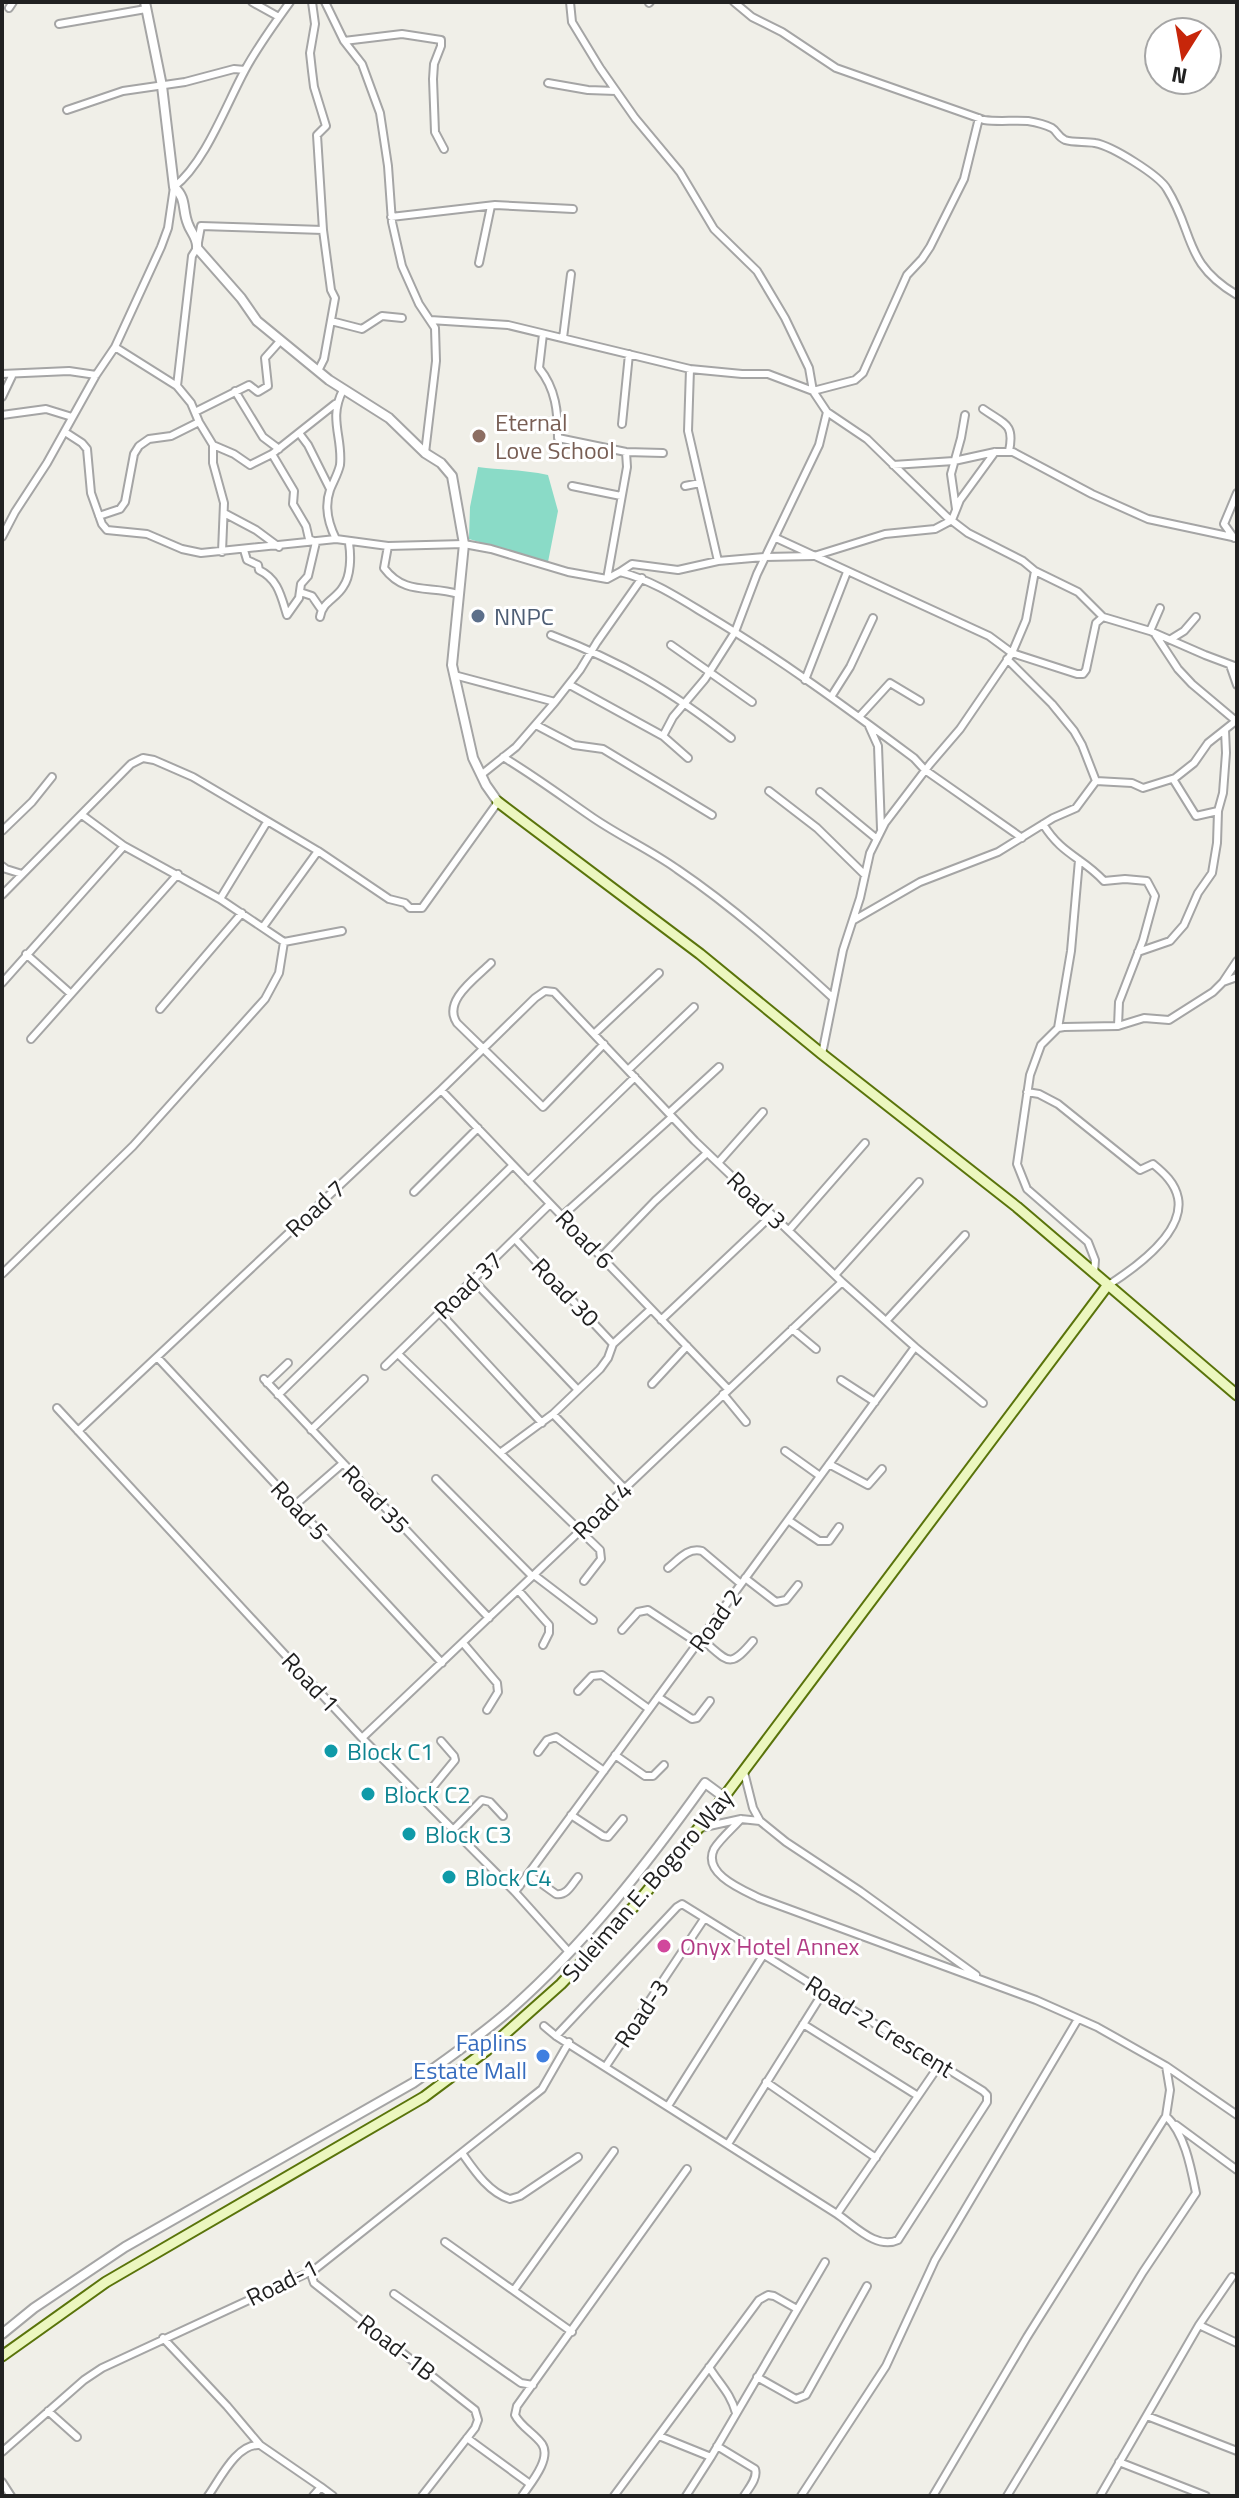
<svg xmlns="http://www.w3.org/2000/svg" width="1239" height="2498" viewBox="0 0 1239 2498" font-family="'Titillium Web',sans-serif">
<rect width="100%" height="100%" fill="#f0efe8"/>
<path fill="#8adbc7" d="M 478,467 C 501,470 525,470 548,475 L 558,511 L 548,562 L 469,539 L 470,507 Z"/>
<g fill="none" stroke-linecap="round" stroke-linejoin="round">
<g stroke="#a5a5a5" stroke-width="10">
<path id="minor" d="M 252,2 L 279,17
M 312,2 L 315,24 L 310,53 L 312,71 L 314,87 L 326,126 L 317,135 L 323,230 L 331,290 L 335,298 L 324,359 L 318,371
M 325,2 L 344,41 L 362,64 L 380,113 L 388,166 L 392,222 L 402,266 L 419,304 L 435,328 L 436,361 L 425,453
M 570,2 L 572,22 L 600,68 L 635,118 L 680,172 L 714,229 L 757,271 L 785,318 L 809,368 L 813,391 L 827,412 L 867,439 L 947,517 L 968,533 L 1023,561 L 1035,571 L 1026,620 L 1012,653 L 960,729 L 930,764 L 885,823 L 870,853 L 860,898 L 843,950 L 822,1054
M 734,2 L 752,17 L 782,32 L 836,68 L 984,120 C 999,122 1013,120 1028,121 C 1034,122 1046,125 1052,128 C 1057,131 1058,137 1065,140 C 1074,143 1086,141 1095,143 C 1112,146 1159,175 1167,189 C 1195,234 1183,263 1237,295
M 649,3 L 650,2
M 9,8 L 13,2
M 59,24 L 146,9
M 344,41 L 402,34 L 441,40 L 441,46 L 434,64 L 433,79 L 435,132 L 444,149
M 548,83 L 588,90 L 616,91
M 67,110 L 123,91 L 185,82 L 234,69 L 245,70
M 391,217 L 495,205 L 573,209
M 479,263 L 491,206
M 430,320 L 508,325 L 690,369 L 742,374 L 768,374 L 813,391 L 855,380 L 863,373 L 907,275 L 922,259 L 930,247 L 964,179 L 979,118
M 331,321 L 362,329 L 382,316 L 402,318
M 543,334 L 539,368 C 556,389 558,412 558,438 L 626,452 L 663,453
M 563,338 L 571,274
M 115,347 L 177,386 L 191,403 L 199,422 L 213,445 L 234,454 L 250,465
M 690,369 L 688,431 L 718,561
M 2,374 L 69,371 L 96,375
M 177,386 L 192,256 L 197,248 L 201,226 L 323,230
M 235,391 L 263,437 L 279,449
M 2,397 L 13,374
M 983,409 C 1004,424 1015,423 1009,451
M 195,412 L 249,385 L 258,392 L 268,386 L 265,358 L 281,340
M 2,415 L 46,409 L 72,417
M 622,424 L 629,354
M 65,432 L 82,443 L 87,449 L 91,493 L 102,524 L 107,530 L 147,534 L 182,549 L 201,553 L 336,539 L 388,546 L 384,568 C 405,596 430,585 458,594
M 299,433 L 308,445 L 330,489
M 213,445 L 213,463 L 224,503 L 222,552
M 250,465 L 272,454 L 335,404
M 893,465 L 954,461 L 995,452 L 1013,452 L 1092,494 L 1148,519 L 1237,538
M 572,486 L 621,496
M 685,486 L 700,483
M 956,509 L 951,474 L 961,438 L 965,415
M 224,513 L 256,530 L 279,547
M 99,516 L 120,509 L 125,502 L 134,454 L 139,446 L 149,439 L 171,436 L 199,422
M 2,537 L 15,512 L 47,463 L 96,375 L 115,347 L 161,247 L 168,228 L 174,187 C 205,163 226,105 245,70 C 258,46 274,24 290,2
M 776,538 L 989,636 L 1012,653 L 1077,674 L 1083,674 L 1086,670 L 1096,623 L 1103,617
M 1234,538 L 1224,524 L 1237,493
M 336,539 C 328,523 324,507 330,490 C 333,482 338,474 340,465 C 343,437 328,419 343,390
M 388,546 L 464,544 L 491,549 L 568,572 L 607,579 L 620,572 C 652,580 679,598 707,615 C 779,658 847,708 914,758 L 925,770 L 1022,838
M 244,550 L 247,560 L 258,565 L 259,570 C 278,579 281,596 287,615 L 299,598 L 301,584 L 308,576 L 316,542 L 309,539 L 306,526 L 293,504 L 294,491 L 272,454
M 1035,571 L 1078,592 L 1103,617 L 1150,631 L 1205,655 L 1237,667
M 620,572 L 632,564 L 678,570 L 718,561 L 765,557 L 814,556 L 885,534 L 935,529 L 952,520 L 960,500 L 995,452
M 607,579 L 627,467 L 626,452
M 300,592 L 312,596 L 321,609
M 320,617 C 322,602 336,599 343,587 C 351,576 351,556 349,543
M 1150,631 L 1160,608
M 1155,634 L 1178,669 L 1192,684 L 1236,721
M 551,635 C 622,662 671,691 731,738
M 1171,639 L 1184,631 L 1196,617
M 671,645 L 752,702
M 1007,659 L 1052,704 L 1074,731 L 1082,745 L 1096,781
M 1230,665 L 1237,685
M 454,675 L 555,702
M 805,680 L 847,572
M 570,685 L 663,736 L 688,758
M 831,697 L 850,667 L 873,618
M 859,717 L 890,683 L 920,701
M 536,725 L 574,745 L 603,749 L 712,815
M 869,726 L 878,746 L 881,829
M 663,736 L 673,717 L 705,679 L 735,632 L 757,574 L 819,445 L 827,412
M 503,757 C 533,775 560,795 589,815 C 617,835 649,849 677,869 C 733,907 782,951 832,997
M 481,775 L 516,747 L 555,702 L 580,670 L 597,642 L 642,578
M 1173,779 L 1196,816 L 1218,811
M 769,791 L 817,828 L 865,875
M 820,792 L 877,839
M 82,815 L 124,846 L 220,899 L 284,942 L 342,931
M 1043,824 C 1062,855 1082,857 1104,881 L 1125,879 L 1147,881 L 1155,896 L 1143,940 L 1119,1002 L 1118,1026
M 2,831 L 32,802 L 52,777
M 2,866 L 6,869 L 22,874
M 2,895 L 131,764 L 143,758 L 154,760 L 193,777 L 318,851 L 389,899 L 405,903 L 410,908 L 422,908 L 498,802
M 220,899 L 267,822
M 854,920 L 920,882 L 998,852 L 1053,818 L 1076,808 L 1096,781 L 1132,783 L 1143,788 L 1175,778 L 1194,763 L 1208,743 L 1237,720
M 263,927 L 318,851
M 1138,952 L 1170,941 L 1184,925 L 1198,893 L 1212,873 L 1217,843 L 1218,811 L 1223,793 L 1226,753 L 1225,730
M 26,954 L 71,994
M 491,963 C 476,978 442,1001 457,1023 L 543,1107 L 604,1044
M 1223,982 L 1237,977
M 2,983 L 124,846
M 160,1009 L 242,913
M 1058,1028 L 1071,951 L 1079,860
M 594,1034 L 659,973
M 31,1039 L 178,874
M 628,1070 L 694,1007
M 441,1090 L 728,1389
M 1027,1092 L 1039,1094 L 1058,1104 L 1140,1170 L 1153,1164 C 1164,1173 1175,1183 1178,1198 C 1185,1234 1132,1270 1107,1286
M 669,1113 L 719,1067
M 718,1163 L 763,1112
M 528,1181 L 635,1077
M 414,1192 L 478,1128
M 562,1216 L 672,1117
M 789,1230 L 865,1143
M 515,1239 L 613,1344 L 651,1309
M 601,1257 L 655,1201 L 707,1153
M 2,1274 L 133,1146 L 265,999 L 279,973 L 284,942
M 1094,1274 L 1095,1260 L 1088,1242 L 1027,1189 L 1017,1164 L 1030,1075 L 1041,1045 L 1058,1028 L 1064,1027 L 1118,1026 L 1144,1018 L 1169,1020 L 1213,992 L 1223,982 L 1237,961
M 835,1275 L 919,1182
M 473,1280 L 578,1390
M 440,1313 L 542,1423
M 661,1320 L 772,1215
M 886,1321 L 965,1235
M 792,1329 L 816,1349
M 398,1354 L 500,1453 L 553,1414 L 600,1369 L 608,1358 L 613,1344
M 157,1357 L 442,1663
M 385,1366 L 550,1204
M 264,1379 L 489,1618
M 841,1380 L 875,1402
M 267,1383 L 288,1363
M 652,1384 L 687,1346
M 723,1394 L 746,1422
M 278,1395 L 513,1165
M 57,1408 L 362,1738 L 515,1892 L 569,1952
M 553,1414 L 624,1488
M 311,1430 L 364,1379
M 78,1431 L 441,1090 L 535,998 L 545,991 L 554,992 L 695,1141 L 842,1282 L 915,1347 L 983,1403
M 785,1451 L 820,1476
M 500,1453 L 600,1550 L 601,1559 L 584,1581
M 829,1464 L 868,1485 L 882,1469
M 436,1479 L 532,1576
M 295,1505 L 342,1464
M 788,1520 L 819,1541 L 829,1541 L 839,1527
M 668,1568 C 678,1560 688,1547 702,1551 L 741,1584
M 534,1575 L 593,1620
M 745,1578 L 776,1602 L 786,1600 L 798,1585
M 518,1590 L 549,1625 L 549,1633 L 543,1645
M 622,1630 L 638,1612 L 648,1610 L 698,1643
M 701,1639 C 728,1660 728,1671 753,1641
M 463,1643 L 497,1683 L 498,1692 L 487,1710
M 578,1691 L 592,1676 L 602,1675 L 649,1709
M 658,1697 L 692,1719 L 697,1718 L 710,1701
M 362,1738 L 842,1282
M 538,1752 L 547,1740 L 556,1737 L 604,1771
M 615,1755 L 645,1776 L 653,1776 L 664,1765
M 744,1772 L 753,1808 L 760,1821
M 423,1799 L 455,1760 L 454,1756 L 441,1741
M 571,1815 L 603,1836 L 608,1837 L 623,1819
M 741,1819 C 733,1828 720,1839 714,1849 C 702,1874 743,1890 759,1898 L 1036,2000 L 1097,2027 L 1166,2066 L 1237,2115
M 700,1828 L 741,1819 L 760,1821 L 786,1842 L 860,1891 L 976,1975
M 453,1830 L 482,1800 L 490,1802 L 503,1816
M 528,1874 L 556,1894 C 567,1896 572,1884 578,1877
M 515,1892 L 915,1347
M 803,2024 L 918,2096
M 544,2026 L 556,2036 L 837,2214 C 855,2226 877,2250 898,2240 L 987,2102 L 987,2095 L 983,2091 L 682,1904 L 677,1907 L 556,2036
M 606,2066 L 704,1919
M 766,2082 L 876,2158
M 668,2106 L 764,1954
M 1176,2125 L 1237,2170
M 728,2144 L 824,1991
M 462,2153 C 474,2170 489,2193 510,2199 L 520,2196 L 578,2157
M 837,2214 L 940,2064
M 445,2242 L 572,2332
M 314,2270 L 312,2277 L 314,2283 L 475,2410 L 478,2420 L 475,2428 L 422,2496
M 514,2290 L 614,2151
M 394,2294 L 521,2383 L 533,2385
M 1199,2325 L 1237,2343
M 163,2338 L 227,2406 L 260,2445
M 709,2367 C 720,2385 730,2392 736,2413
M 757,2377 L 796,2399 L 806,2395 L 867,2286
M 48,2411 L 77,2437
M 1147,2416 L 1237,2451
M 659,2436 L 711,2457
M 467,2438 L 530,2484
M 717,2446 L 755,2469 C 758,2478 749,2488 744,2496
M 2,2452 L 84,2380 L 102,2368 L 314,2270 L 542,2089 L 569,2042
M 1119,2462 L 1206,2496
M 2,2482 L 11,2496
M 208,2496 C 220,2479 237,2443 260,2445 L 321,2487
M 313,2496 L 321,2487 L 333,2496
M 522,2496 C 530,2484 552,2459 542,2444 C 534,2433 521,2427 515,2415 L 517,2406 L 687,2169
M 614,2496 L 759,2300 L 768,2295 L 774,2296 L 797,2309
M 686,2496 L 711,2457 L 825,2262
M 801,2496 L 886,2366 L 935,2260 L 1078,2019
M 933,2496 L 1027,2337 L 1166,2116
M 1007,2496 L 1143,2272 L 1196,2193 C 1191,2168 1185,2134 1166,2116 L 1170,2090 L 1166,2066
M 1100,2496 L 1199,2325 L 1232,2277"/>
</g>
<g stroke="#a5a5a5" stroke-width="12">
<path id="tertiary" d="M 145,2 L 162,86 L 174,187 C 187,198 182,210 188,224 C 191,233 198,238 197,248 L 241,298 L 257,321 L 329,380 L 389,418 L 425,453 L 441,463 L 452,476 L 464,544 L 452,665 L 473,758 L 486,785 L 498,802
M 2,2334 L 34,2308 L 125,2247 L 413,2083 C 446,2060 480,2036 510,2010 C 585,1944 647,1864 705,1783 L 724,1797"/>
</g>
<g stroke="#5a740b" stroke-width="13">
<path id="secondary" d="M 498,802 L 700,954 L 822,1054 L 1017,1207 L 1237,1395
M 2,2356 L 106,2282 L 424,2097 L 487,2050 L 561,1984 L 639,1901 L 724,1797 L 1107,1286"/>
</g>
<use href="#minor" stroke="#fff" stroke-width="6"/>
<use href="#tertiary" stroke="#fff" stroke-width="8"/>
<use href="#secondary" stroke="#ecf7bf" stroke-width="9"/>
</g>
<circle fill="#8d6e63" stroke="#fff" stroke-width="3" cx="479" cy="436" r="8"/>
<circle fill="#5c6f8a" stroke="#fff" stroke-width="3" cx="478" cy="616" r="8"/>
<g fill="#0f9aa8" stroke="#fff" stroke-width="3">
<circle cx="331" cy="1751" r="8"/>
<circle cx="368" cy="1794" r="8"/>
<circle cx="409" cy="1834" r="8"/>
<circle cx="449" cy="1877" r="8"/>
</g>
<circle fill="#d1479c" stroke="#fff" stroke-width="3" cx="664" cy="1946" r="8"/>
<circle fill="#3f7fe0" stroke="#fff" stroke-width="3" cx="543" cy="2056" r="8"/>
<g text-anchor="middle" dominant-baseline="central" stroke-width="6" stroke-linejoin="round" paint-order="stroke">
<g font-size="24" fill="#785e54" stroke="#fff" text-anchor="start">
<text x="495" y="422">Eternal<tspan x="495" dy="28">Love School</tspan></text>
</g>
<g font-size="24" fill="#4e5e75" stroke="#fff" text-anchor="start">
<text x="494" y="616">NNPC</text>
</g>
<g font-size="24" fill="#212121" stroke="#fff">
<text transform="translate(757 1200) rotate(44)">Road 3</text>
<text transform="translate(315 1208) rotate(-43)">Road 7</text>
<text transform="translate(585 1239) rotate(46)">Road 6</text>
<text transform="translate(468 1285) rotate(-44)">Road 37</text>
<text transform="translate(566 1292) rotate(46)">Road 30</text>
<text transform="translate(376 1499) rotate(46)">Road 35</text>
<text transform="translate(300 1510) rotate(47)">Road 5</text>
<text transform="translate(602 1510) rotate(-44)">Road 4</text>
<text transform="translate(715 1620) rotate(-54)">Road 2</text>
<text transform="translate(311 1682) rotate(47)">Road 1</text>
<text transform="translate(647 1885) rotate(-49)">Suleiman E. Bogoro Way</text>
<text transform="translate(641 2013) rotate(-56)">Road-3</text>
<text transform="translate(880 2026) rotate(32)">Road-2 Crescent</text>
<text transform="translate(282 2282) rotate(-26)">Road-1</text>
<text transform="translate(397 2347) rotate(38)">Road-1B</text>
</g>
<g font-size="24" fill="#0d838f" stroke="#fff" text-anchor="start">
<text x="347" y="1751">Block C1</text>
<text x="384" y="1794">Block C2</text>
<text x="425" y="1834">Block C3</text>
<text x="465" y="1877">Block C4</text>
</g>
<g font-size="24" fill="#b23c85" stroke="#fff" text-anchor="start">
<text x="680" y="1946">Onyx Hotel Annex</text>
</g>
<g font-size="24" fill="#366cbe" stroke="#fff" text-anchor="end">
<text x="527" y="2042">Faplins<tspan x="527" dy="28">Estate Mall</tspan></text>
</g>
</g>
<rect width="1239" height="2498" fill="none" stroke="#212121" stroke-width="8"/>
<g transform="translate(1183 56) rotate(191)"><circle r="38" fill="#ffffff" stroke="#a6a6a6" stroke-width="2"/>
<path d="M0-6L14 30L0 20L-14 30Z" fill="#c7260a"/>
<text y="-12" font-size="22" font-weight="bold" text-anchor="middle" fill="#212121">N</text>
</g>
</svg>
